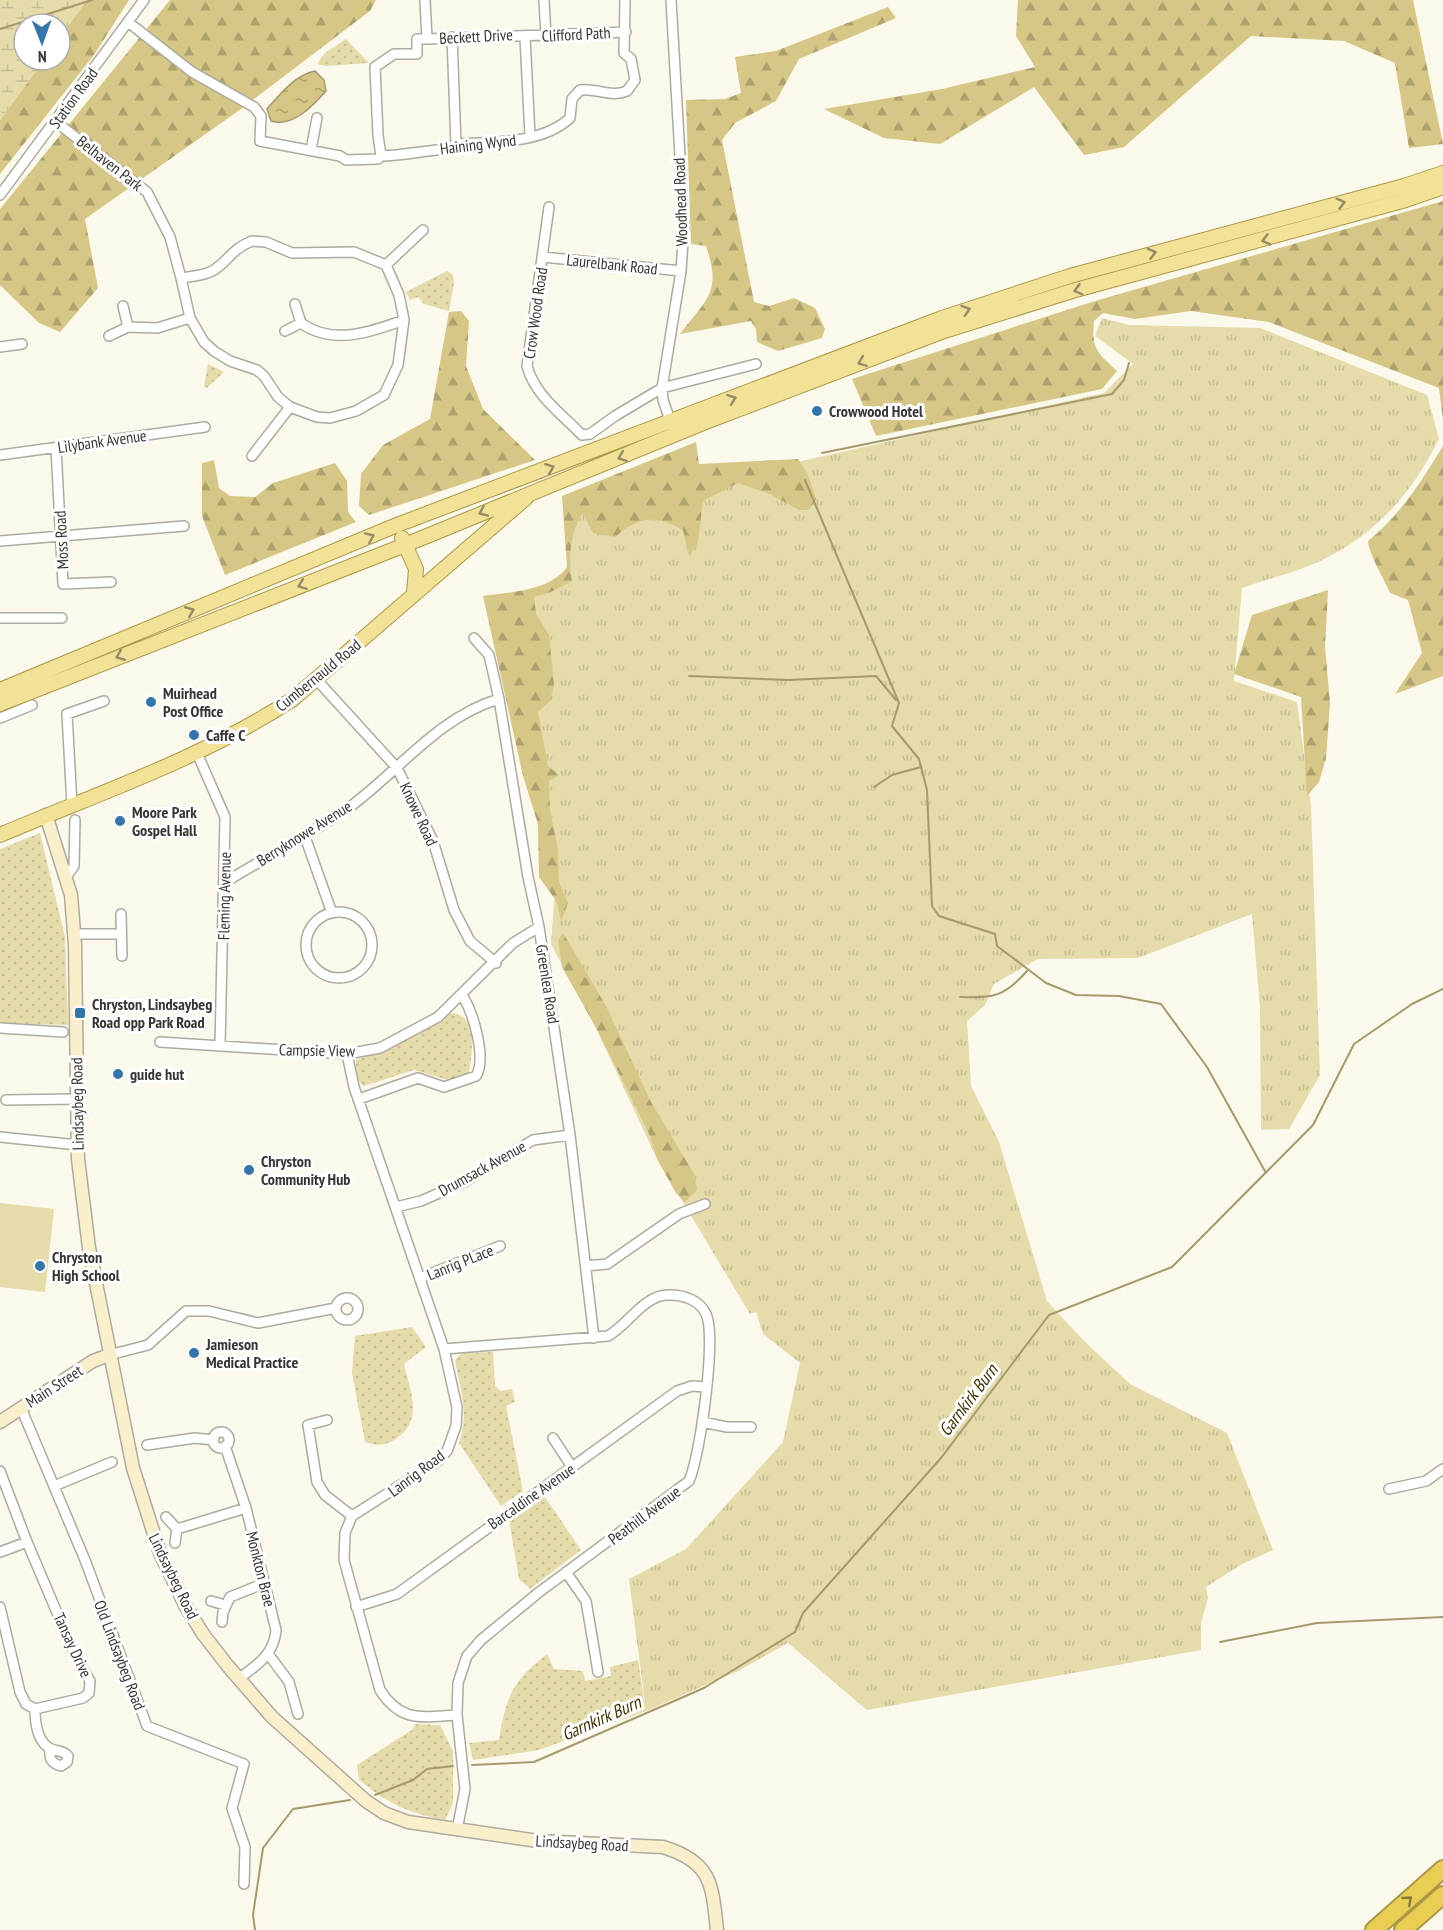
<svg xmlns="http://www.w3.org/2000/svg" width="1443" height="1930" viewBox="0 0 1443 1930" font-family="'PT Sans Narrow',sans-serif">
<defs>
<pattern id="grass-tufts" width="24" height="20" patternUnits="userSpaceOnUse" patternTransform="scale(1.5)"><rect width="24" height="20" fill="#e5dbab"/><path d="M3 7l-1-3M5 7V3M7 7l1-3M15 17l-1-3M17 17v-4M19 17l1-3" fill="none" stroke="#c5bd94"/></pattern>
<pattern id="forest-firs" width="22" height="20" patternUnits="userSpaceOnUse" patternTransform="scale(1.5)"><rect width="22" height="20" fill="#d6c786"/><path d="M5 1l3.5 6h-7zM16 11l3.5 6h-7z" fill="#aea26e"/></pattern>
<pattern id="wetland-marsh" width="20" height="14" patternUnits="userSpaceOnUse" patternTransform="scale(1.5)"><rect width="20" height="14" fill="#e5dbab"/><path d="M1 5h8M5 5V1M11 12h8M15 12V8" fill="none" stroke="#c5bd94"/></pattern>
<pattern id="park-dots" width="8" height="8" patternUnits="userSpaceOnUse" patternTransform="scale(1.5)"><rect width="8" height="8" fill="#e5dbab"/><path d="M2 2h.1M6 6h.1" fill="none" stroke="#c5bd94" stroke-width="1.8" stroke-linecap="round"/></pattern>
<pattern id="water-ripples" width="26" height="14" patternUnits="userSpaceOnUse" patternTransform="scale(1.5)"><rect width="26" height="14" fill="#d5c685"/><path d="M2 4q2-2 4 0t4 0M15 11q2-2 4 0t4 0" fill="none" stroke="#aea26d"/></pattern>
</defs>
<rect width="100%" height="100%" fill="#fbf9ec"/>
<path fill="url(#grass-tufts)" d="M 1102,318 L 1129,325 L 1260,328 L 1427,395 L 1439,439 C 1414,490 1379,531 1328,557 C 1302,571 1270,578 1242,588 L 1234,681 L 1297,702 L 1311,806 L 1320,1075 L 1289,1129 L 1261,1130 L 1260,1007 L 1252,914 L 1138,958 L 1038,959 L 994,984 L 985,1005 L 967,1021 L 971,1086 L 999,1142 L 1047,1301 L 1084,1341 L 1130,1384 L 1227,1433 L 1273,1550 L 1242,1564 L 1206,1587 L 1208,1598 L 1201,1623 L 1201,1650 L 867,1710 L 788,1643 L 738,1671 L 646,1711 L 629,1579 L 686,1549 L 783,1442 L 800,1363 L 763,1334 L 756,1312 L 750,1314 L 657,1159 L 594,1024 L 551,944 L 555,891 L 530,729 L 528,594 L 567,578 L 568,510 L 793,463 L 1104,393 L 1133,364 L 1095,336 Z"/>
<path fill="url(#forest-firs)" d="M 87,0 L 129,0 L 94,55 L 0,174 L 0,120 L 44,60 L 60,60 L 60,37 Z
M 170,0 L 376,0 L 370,11 L 241,109 L 85,219 L 98,288 L 60,332 L 39,323 L 0,285 L 0,209 Z
M 1018,0 L 1413,0 L 1443,144 L 1409,148 L 1395,63 L 1344,41 L 1251,36 L 1124,147 L 1084,155 L 1034,87 L 940,144 L 884,138 L 824,109 L 942,89 L 1035,67 L 1016,36 Z
M 888,7 L 896,18 L 799,59 L 776,101 L 735,123 L 722,140 L 754,302 L 769,306 L 794,298 L 815,308 L 825,329 L 822,338 L 778,351 L 757,342 L 756,329 L 751,321 L 680,334 C 707,298 722,293 706,246 L 691,244 L 686,100 L 725,99 L 741,93 L 735,57 L 776,51 Z
M 1443,201 L 1443,420 L 1439,388 L 1269,322 L 1191,311 L 1135,319 L 1103,313 L 1094,321 C 1091,349 1098,353 1117,371 L 1102,389 L 876,436 L 852,379 L 1095,301 Z
M 461,311 L 469,321 L 466,366 L 483,409 L 535,460 L 369,515 L 359,506 L 361,474 L 383,445 L 430,419 L 449,312 Z
M 696,442 L 699,464 L 798,459 L 808,475 L 816,499 L 809,510 L 799,510 L 770,494 L 738,483 L 703,501 L 698,542 L 689,557 L 683,530 C 655,514 639,516 615,537 L 593,533 L 583,513 C 570,531 568,560 572,581 L 551,592 L 534,597 L 536,614 L 549,635 L 554,685 L 550,701 L 538,712 L 548,766 L 559,775 L 549,781 L 550,810 L 558,850 L 559,882 L 568,903 L 561,921 L 557,902 L 539,877 L 538,824 L 523,776 L 483,596 C 510,592 550,591 567,567 L 562,496 Z
M 1443,446 L 1443,676 L 1395,694 L 1422,653 L 1408,600 L 1390,593 C 1384,578 1369,555 1368,541 C 1401,514 1421,482 1443,446 Z
M 214,460 L 219,488 L 230,496 L 255,497 L 273,483 L 335,463 L 347,481 L 348,512 L 356,522 L 225,575 L 202,516 L 202,463 Z
M 1328,590 L 1325,647 L 1330,703 L 1326,758 L 1319,782 L 1307,796 L 1301,697 L 1234,674 L 1252,615 Z
M 563,933 L 606,1006 L 651,1102 L 694,1174 L 697,1190 L 685,1202 L 676,1193 L 657,1159 L 650,1136 L 599,1033 L 562,967 L 558,940 Z"/>
<path fill="url(#wetland-marsh)" d="M 0,0 L 87,0 L 60,37 L 60,24 L 24,24 L 24,60 L 44,60 L 0,120 Z"/>
<path fill="url(#park-dots)" d="M 346,39 L 369,63 L 326,66 L 317,64 L 325,53 Z
M 447,271 L 453,275 L 454,283 L 449,311 L 424,304 L 418,297 L 410,300 L 406,292 Z
M 208,364 L 224,372 L 207,388 L 204,386 Z
M 40,833 L 65,937 L 68,1025 L 0,1023 L 0,849 Z
M 450,1013 C 479,1013 472,1054 469,1073 L 448,1080 L 414,1070 L 364,1086 C 355,1081 356,1069 356,1060 L 384,1049 Z
M 412,1327 L 426,1347 L 404,1364 C 410,1391 424,1419 397,1438 C 386,1446 377,1446 365,1442 L 352,1373 L 355,1336 Z
M 493,1352 L 495,1386 L 501,1391 L 512,1389 L 515,1402 L 506,1406 L 523,1491 L 501,1506 L 459,1443 C 469,1415 461,1390 455,1362 L 457,1357 L 463,1353 Z
M 543,1494 L 581,1550 L 530,1589 L 519,1579 L 509,1520 Z
M 547,1654 L 554,1669 L 583,1671 L 585,1681 L 611,1676 L 610,1667 L 638,1660 L 646,1711 L 539,1750 L 473,1760 L 469,1743 L 499,1740 C 506,1698 512,1681 547,1654 Z
M 415,1724 L 440,1725 L 453,1751 L 453,1803 L 445,1820 C 408,1813 388,1804 359,1780 L 357,1765 L 412,1730 Z"/>
<path fill="#e5dbab" d="M 0,1203 L 54,1209 L 45,1292 L 0,1287 Z"/>
<path fill="url(#water-ripples)" stroke="#a69a6c" stroke-width="1.5" d="M 315,71 L 324,80 L 326,91 C 313,106 292,128 271,121 L 267,109 C 280,94 295,75 315,71 Z"/>
<g fill="none" stroke-linecap="round" stroke-linejoin="round">
<path stroke="#a69a6c" stroke-width="2" d="M 0,29 L 92,0
M 822,453 L 1112,394 L 1124,380 L 1129,363
M 805,480 L 899,703 L 892,726 L 919,759 L 927,790 L 932,906 L 939,916 L 995,934 L 997,946 L 1046,983 L 1076,995 L 1119,996 L 1161,1004 L 1207,1067 L 1266,1173
M 689,676 L 789,680 L 876,676 L 896,700
M 874,787 L 892,775 L 921,767
M 960,997 C 994,998 1004,997 1027,971
M 1220,1642 L 1317,1623 L 1443,1617
M 472,1765 L 534,1762 L 704,1688 L 795,1632 L 803,1613 L 941,1458 L 1049,1315 L 1172,1267 L 1313,1125 L 1354,1044 L 1412,1004 L 1443,989
M 375,1795 L 413,1780 L 427,1769 L 453,1766
M 255,1930 L 253,1915 L 263,1848 L 293,1809 L 350,1800"/>
<g stroke="#adaa9f" stroke-width="12">
<path id="street" d="M 544,0 L 546,36
M 671,0 L 684,226 L 681,271 L 662,388 L 663,400 L 672,426
M 128,22 L 192,72 L 254,107 L 261,116 L 260,141 L 340,156 L 346,160 L 378,159 L 381,156 C 406,155 427,150 451,149 L 456,144 C 493,142 542,144 570,118 L 572,99 L 580,90 C 597,88 611,98 627,91 L 635,80 L 631,59 L 624,53 L 625,0
M 452,37 L 456,144
M 525,37 L 530,136
M 427,39 L 626,32
M 56,122 L 147,192 L 170,237 L 181,278
M 311,150 L 317,118
M 381,156 L 378,135 L 375,67 L 394,54 L 417,54 L 417,39 L 427,39 L 425,0
M 0,195 L 144,0
M 549,207 L 527,366 C 535,396 562,414 582,435 L 590,434 L 615,416 L 662,388 L 756,364
M 252,241 L 266,242 L 292,253 L 354,252 L 386,265 L 399,295 L 404,320 L 398,365 L 384,395 L 356,411 L 330,418 L 317,417 L 290,407 L 278,397 L 264,376 L 257,370 L 230,361 L 214,351 L 204,342 L 190,318 L 181,278 C 192,276 205,276 214,270 C 230,259 232,249 252,241 Z
M 543,257 L 681,271
M 386,265 L 423,230
M 295,304 L 301,323 C 333,346 371,332 404,320
M 123,306 L 128,327 L 157,328 L 190,318
M 285,331 L 301,323
M 109,336 L 128,327
M 0,347 L 22,344
M 56,447 L 63,584 L 111,582
M 0,455 L 205,427
M 252,456 L 290,407
M 0,541 L 184,526
M 0,618 L 62,618
M 474,638 L 489,655 L 499,699 L 528,877 L 539,927 L 570,1135 L 594,1338
M 316,679 L 397,768 L 433,841 L 454,910 L 470,941 L 496,963
M 0,718 L 32,705
M 197,753 L 225,817 L 220,1046
M 72,805 L 67,714 L 104,701
M 304,834 L 332,913
M 66,877 L 74,866 L 75,820
M 224,883 C 264,858 308,836 347,809 C 396,774 439,716 499,699
M306 945a33 33 0 1 1 66 0a33 33 0 1 1-66 0Z
M 121,914 L 122,956
M 74,934 L 121,934
M 0,1028 L 63,1032
M 160,1042 L 347,1054 L 380,1048 L 438,1017 L 513,943 L 539,927
M 347,1054 L 354,1087 L 444,1349 L 457,1407 L 456,1426 L 447,1451 L 438,1461 L 352,1516 L 345,1533 L 344,1560 L 380,1690 C 401,1723 422,1717 457,1715
M 359,1099 L 418,1078 L 444,1087 L 476,1076 C 487,1058 473,1012 462,995
M 6,1100 L 77,1099
M 0,1137 L 78,1145
M 396,1207 L 421,1201 L 466,1181 L 533,1140 L 570,1135
M 586,1266 L 607,1264 L 679,1214 L 705,1204
M 420,1278 L 500,1246
M336 1309a11 11 0 1 1 22 0a11 11 0 1 1-22 0Z
M 444,1349 L 608,1336 C 628,1325 643,1296 667,1295 C 682,1294 700,1300 706,1314 C 717,1336 700,1457 689,1481 L 538,1593 L 481,1640 L 467,1656 L 458,1683 L 457,1715 L 465,1789 L 457,1830
M 109,1355 L 148,1345 L 186,1311 L 209,1311 L 258,1323 L 336,1308
M 21,1408 L 85,1560 L 147,1726 L 244,1764 L 232,1808 L 245,1847 L 244,1884
M 327,1420 L 308,1425 L 317,1482 L 325,1495 L 352,1516
M 702,1422 L 727,1427 L 751,1427
M213 1440a8 8 0 1 1 16 0a8 8 0 1 1-16 0Z
M 553,1438 L 572,1467
M 147,1445 L 195,1438 L 214,1440
M 225,1446 L 246,1508 L 276,1630 C 274,1655 257,1665 238,1679
M 0,1471 L 27,1542 L 0,1552
M 54,1486 L 112,1462
M 1389,1489 L 1426,1481 L 1443,1469
M 166,1517 L 177,1529
M 175,1543 L 177,1529 L 246,1508
M 566,1572 L 586,1601 L 598,1672
M 211,1601 L 225,1605
M 0,1607 L 20,1692 L 26,1704 L 35,1709 L 83,1698 L 89,1693 L 90,1681 L 75,1655 L 27,1542
M 356,1607 L 397,1594 L 677,1391 L 692,1386 L 705,1387
M 222,1622 L 223,1612 L 230,1597 L 265,1583
M 269,1655 L 289,1682 L 298,1714
M 35,1709 C 35,1722 37,1742 51,1749 C 58,1752 63,1750 68,1756 L 67,1762 L 61,1766 C 51,1763 49,1759 50,1748"/>
</g>
<g stroke="#adaa9f" stroke-width="15">
<path id="secondary" d="M 46,815 L 71,895 L 75,945 L 78,1159 L 89,1248 L 133,1468 L 160,1553 L 185,1605 L 203,1634 L 227,1665 L 272,1717 L 366,1801 L 384,1813 L 408,1822 L 538,1841 L 663,1847 C 712,1862 712,1884 717,1930
M 0,1422 L 93,1361 L 109,1355"/>
</g>
<g stroke="#ab9847" stroke-width="16">
<path id="primary" d="M 402,538 L 416,569 L 414,593
M 0,690 L 397,525 L 942,318 L 1070,276 L 1404,186 L 1443,173
M 0,704 L 405,545 L 703,423 L 944,331 L 1072,291 L 1406,200 L 1443,187
M 0,835 C 99,793 203,758 293,699 L 526,498"/>
</g>
<g stroke="#ab9847" stroke-width="20">
<path id="highway" d="M 1374,1930 L 1443,1869
M 1403,1930 L 1443,1895"/>
</g>
<use href="#street" stroke="#fff" stroke-width="9"/>
<use href="#secondary" stroke="#f9f0cb" stroke-width="12"/>
<use href="#primary" stroke="#f2e298" stroke-width="14"/>
<use href="#highway" stroke="#eace53" stroke-width="16"/>
</g>
<defs><path id="oneway-chevron" d="M-2-3.5L2.5 0L-2 3.5" fill="none" stroke-width="1.6" stroke-linecap="round" stroke-linejoin="round" transform="scale(1.5)"/></defs>
<g stroke="#948c64">
<use href="#oneway-chevron" transform="translate(1341 203) rotate(-15)"/>
<use href="#oneway-chevron" transform="translate(1266 240) rotate(165)"/>
<use href="#oneway-chevron" transform="translate(1152 253) rotate(-15)"/>
<use href="#oneway-chevron" transform="translate(1078 290) rotate(165)"/>
<use href="#oneway-chevron" transform="translate(966 310) rotate(-18)"/>
<use href="#oneway-chevron" transform="translate(862 362) rotate(159)"/>
<use href="#oneway-chevron" transform="translate(732 399) rotate(-20)"/>
<use href="#oneway-chevron" transform="translate(622 457) rotate(159)"/>
<use href="#oneway-chevron" transform="translate(550 468) rotate(-21)"/>
<use href="#oneway-chevron" transform="translate(483 512) rotate(157)"/>
<use href="#oneway-chevron" transform="translate(370 537) rotate(-23)"/>
<use href="#oneway-chevron" transform="translate(302 585) rotate(159)"/>
<use href="#oneway-chevron" transform="translate(190 611) rotate(-22)"/>
<use href="#oneway-chevron" transform="translate(120 656) rotate(158)"/>
</g>
<use stroke="#887a40" href="#oneway-chevron" transform="translate(1408 1900) rotate(-41)"/>
<g fill="#3475ab" stroke="#fff" stroke-width="2">
<circle cx="817" cy="411" r="6"/>
<circle cx="151" cy="702" r="6"/>
<circle cx="194" cy="735" r="6"/>
<circle cx="120" cy="821" r="6"/>
<rect x="74" y="1007" width="12" height="12" rx="3"/>
<circle cx="118" cy="1074" r="6"/>
<circle cx="249" cy="1170" r="6"/>
<circle cx="40" cy="1266" r="6"/>
<circle cx="194" cy="1353" r="6"/>
</g>
<g text-anchor="middle" dominant-baseline="central" stroke-width="6" stroke-linejoin="round" paint-order="stroke">
<g font-size="16" fill="#373531" stroke="#fff">
<text transform="translate(576 34) rotate(-3)">Clifford Path</text>
<text transform="translate(476 36) rotate(-3)">Beckett Drive</text>
<text transform="translate(73 98) rotate(-54)">Station Road</text>
<text transform="translate(478 144) rotate(-7)">Haining Wynd</text>
<text transform="translate(110 163) rotate(38)">Belhaven Park</text>
<text transform="translate(680 202) rotate(-92)">Woodhead Road</text>
<text transform="translate(612 264) rotate(6)">Laurelbank Road</text>
<text transform="translate(535 313) rotate(-82)">Crow Wood Road</text>
<text transform="translate(102 441) rotate(-8)">Lilybank Avenue</text>
<text transform="translate(61 540) rotate(-93)">Moss Road</text>
<text transform="translate(318 675) rotate(-39)">Cumbernauld Road</text>
<text transform="translate(419 814) rotate(65)">Knowe Road</text>
<text transform="translate(304 833) rotate(-32)">Berryknowe Avenue</text>
<text transform="translate(224 896) rotate(-89)">Fleming Avenue</text>
<text transform="translate(548 984) rotate(81)">Greenlea Road</text>
<text transform="translate(317 1050) rotate(1)">Campsie View</text>
<text transform="translate(77 1104) rotate(-91)">Lindsaybeg Road</text>
<text transform="translate(482 1168) rotate(-29)">Drumsack Avenue</text>
<text transform="translate(460 1262) rotate(-22)">Lanrig PLace</text>
<text transform="translate(54 1386) rotate(-33)">Main Street</text>
<text transform="translate(416 1473) rotate(-37)">Lanrig Road</text>
<text transform="translate(531 1496) rotate(-35)">Barcaldine Avenue</text>
<text transform="translate(644 1515) rotate(-37)">Peathill Avenue</text>
<text transform="translate(261 1569) rotate(76)">Monkton Brae</text>
<text transform="translate(174 1576) rotate(64)">Lindsaybeg Road</text>
<text transform="translate(73 1645) rotate(65)">Tansay Drive</text>
<text transform="translate(120 1655) rotate(69)">Old Lindsaybeg Road</text>
<text transform="translate(582 1843) rotate(3)">Lindsaybeg Road</text>
</g>
<g font-size="16" font-weight="bold" fill="#373531" stroke="#fff" text-anchor="start">
<text x="829" y="411">Crowwood Hotel</text>
<text x="163" y="693">Muirhead<tspan x="163" dy="18">Post Office</tspan></text>
<text x="206" y="735">Caffe C</text>
<text x="132" y="812">Moore Park<tspan x="132" dy="18">Gospel Hall</tspan></text>
<text x="92" y="1004">Chryston, Lindsaybeg<tspan x="92" dy="18">Road opp Park Road</tspan></text>
<text x="130" y="1074">guide hut</text>
<text x="261" y="1161">Chryston<tspan x="261" dy="18">Community Hub</tspan></text>
<text x="52" y="1257">Chryston<tspan x="52" dy="18">High School</tspan></text>
<text x="206" y="1344">Jamieson<tspan x="206" dy="18">Medical Practice</tspan></text>
</g>
<g font-size="18" font-style="italic" fill="#413600" stroke="#fff">
<text transform="translate(968 1400) rotate(-53)">Garnkirk Burn</text>
<text transform="translate(601 1718) rotate(-24)">Garnkirk Burn</text>
</g>
</g>
<g transform="translate(42 42) rotate(179)"><circle r="28" fill="#ffffff" stroke="#afaead" stroke-width="1.5"/>
<path d="M0-4.5L10 22L0 15L-10 22Z" fill="#3475ab"/>
<text y="-9" font-size="16" font-weight="bold" text-anchor="middle" fill="#373531">N</text>
</g>
</svg>
